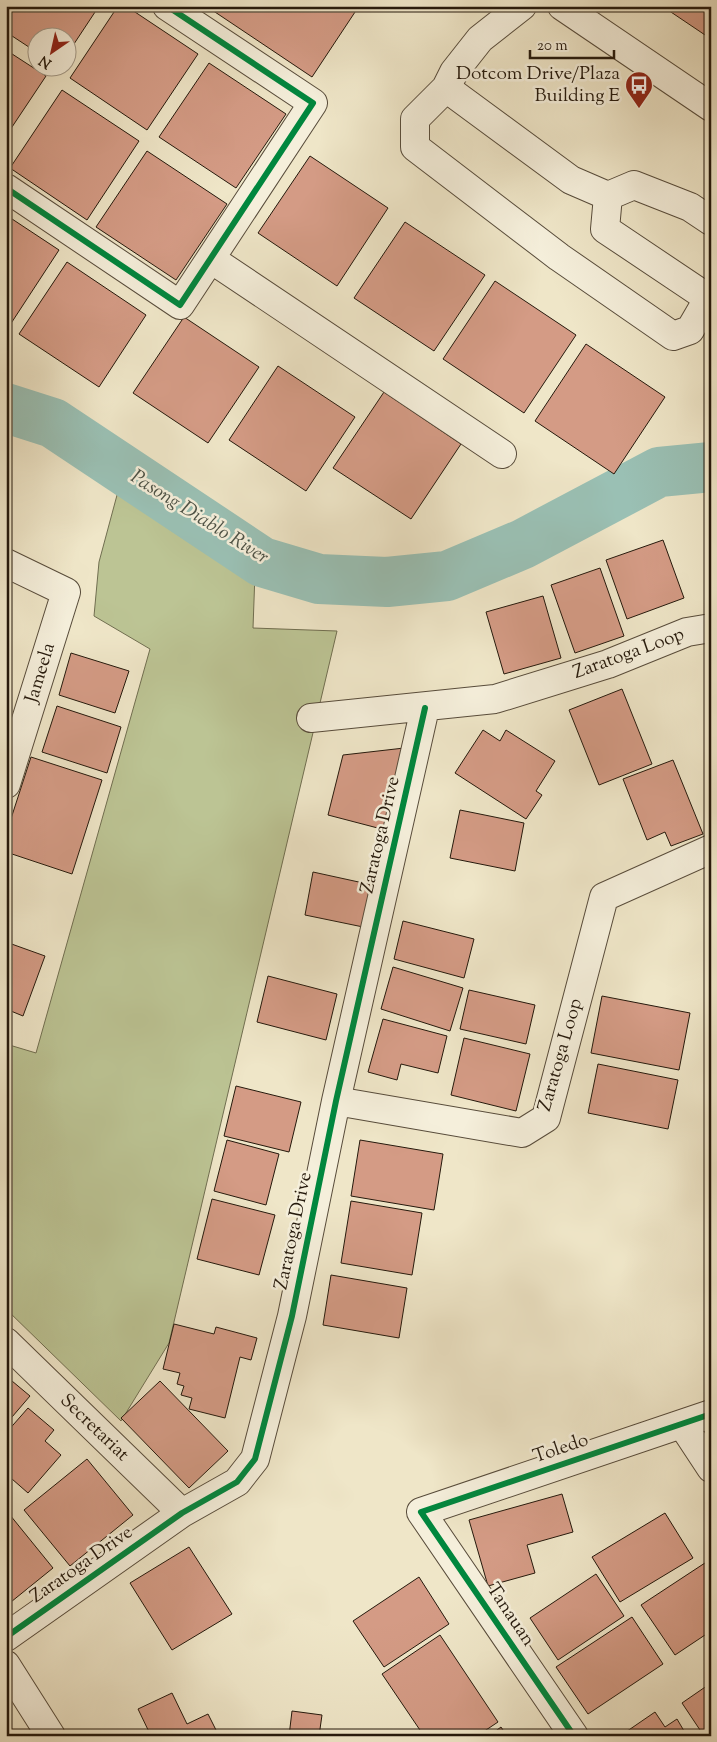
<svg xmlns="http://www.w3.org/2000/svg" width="717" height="1742" viewBox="0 0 717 1742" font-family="'Sorts Mill Goudy',serif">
<rect width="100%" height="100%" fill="#efe6c8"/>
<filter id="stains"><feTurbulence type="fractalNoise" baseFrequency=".004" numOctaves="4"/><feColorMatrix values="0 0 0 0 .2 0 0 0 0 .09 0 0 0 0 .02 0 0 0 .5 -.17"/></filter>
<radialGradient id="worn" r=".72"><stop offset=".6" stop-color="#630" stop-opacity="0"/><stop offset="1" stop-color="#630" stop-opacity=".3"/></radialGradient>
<path fill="#bcc494" stroke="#706e50" d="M 120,484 L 255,573 L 253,628 L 337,631 L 169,1343 L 121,1421 L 6,1309 L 6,1044 L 36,1053 L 150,649 L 94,616 L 99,562 Z"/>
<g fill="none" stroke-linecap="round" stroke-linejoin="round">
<path stroke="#9ac0b4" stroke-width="50" d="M 6,408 L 53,423 L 262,562 L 319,579 L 387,582 L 447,576 L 523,544 L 659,472 L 711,467"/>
</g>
<path fill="#d49b85" stroke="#25190c" d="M 6,6 L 99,6 L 68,53 L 68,38 L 38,38 L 38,53 L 6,32 Z
M 118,6 L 126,6 L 198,54 L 147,130 L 70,78 Z
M 206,6 L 359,6 L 312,77 Z
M 662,6 L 711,6 L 711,39 Z
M 6,50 L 46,76 L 6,136 Z
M 209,63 L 286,114 L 236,188 L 159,137 Z
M 62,90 L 139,141 L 87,220 L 10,168 Z
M 147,151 L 227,204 L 176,280 L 96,227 Z
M 310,156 L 388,208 L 337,286 L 258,233 Z
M 6,215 L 59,250 L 8,328 L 6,326 Z
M 405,222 L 485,275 L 434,351 L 354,298 Z
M 67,262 L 146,315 L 99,387 L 19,334 Z
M 495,281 L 576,335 L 524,413 L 443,359 Z
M 184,317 L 259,367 L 208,443 L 133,393 Z
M 586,344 L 665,397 L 614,474 L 535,421 Z
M 278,366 L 355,417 L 306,491 L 229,440 Z
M 384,392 L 461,444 L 411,519 L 333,468 Z
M 663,540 L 684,598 L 627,619 L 606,560 Z
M 600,568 L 624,636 L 575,653 L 551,585 Z
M 543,596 L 561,658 L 504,674 L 486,612 Z
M 71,653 L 129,671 L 115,713 L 59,695 Z
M 622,689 L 652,764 L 599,785 L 569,710 Z
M 57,706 L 121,727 L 107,773 L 42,752 Z
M 483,730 L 500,741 L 506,730 L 555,761 L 536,791 L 542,795 L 526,819 L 455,773 Z
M 413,747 L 393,832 L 328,815 L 343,755 Z
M 31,757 L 102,780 L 72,874 L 6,852 L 6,834 Z
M 673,760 L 703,834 L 671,846 L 665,832 L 647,840 L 623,779 Z
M 460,810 L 524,823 L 515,871 L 450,858 Z
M 313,872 L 377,886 L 368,928 L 305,915 Z
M 403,921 L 474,939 L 464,978 L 394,959 Z
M 6,942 L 45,956 L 23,1016 L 6,1009 Z
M 393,967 L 463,988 L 450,1031 L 381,1009 Z
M 268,976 L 337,994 L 326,1040 L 257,1022 Z
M 469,990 L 535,1005 L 526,1044 L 460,1029 Z
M 602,996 L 690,1013 L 679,1070 L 591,1053 Z
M 383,1019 L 447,1036 L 438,1073 L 401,1064 L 397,1080 L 368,1072 Z
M 464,1038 L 530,1054 L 516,1111 L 451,1095 Z
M 598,1064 L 678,1080 L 668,1129 L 588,1113 Z
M 236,1086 L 301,1102 L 289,1152 L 224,1136 Z
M 227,1140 L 279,1154 L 266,1205 L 214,1191 Z
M 360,1140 L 443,1154 L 434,1210 L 351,1196 Z
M 212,1199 L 275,1215 L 259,1275 L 197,1259 Z
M 351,1201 L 422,1213 L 412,1275 L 341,1263 Z
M 331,1275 L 407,1288 L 399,1338 L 323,1325 Z
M 174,1324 L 214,1334 L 216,1327 L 257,1338 L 251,1360 L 240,1357 L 225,1418 L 189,1409 L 192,1398 L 181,1395 L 184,1386 L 177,1384 L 180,1373 L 163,1369 Z
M 6,1376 L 30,1396 L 6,1424 Z
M 160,1381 L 228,1451 L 189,1488 L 121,1418 Z
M 28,1408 L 54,1430 L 45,1441 L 61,1455 L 28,1493 L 12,1479 L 6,1485 L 6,1433 Z
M 87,1459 L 133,1515 L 70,1566 L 24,1510 Z
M 562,1494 L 573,1532 L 527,1545 L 535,1573 L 488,1586 L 469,1520 Z
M 665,1513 L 693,1558 L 620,1602 L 592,1557 Z
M 10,1515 L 53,1568 L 6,1606 L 6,1518 Z
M 189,1547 L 232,1614 L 172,1650 L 130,1583 Z
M 711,1559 L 711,1631 L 675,1655 L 641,1605 Z
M 596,1574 L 624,1616 L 558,1660 L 530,1618 Z
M 419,1577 L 449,1624 L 384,1667 L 353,1621 Z
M 632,1617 L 663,1664 L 588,1714 L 556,1667 Z
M 440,1635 L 498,1722 L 477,1736 L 424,1736 L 382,1674 Z
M 711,1683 L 711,1736 L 704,1736 L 682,1703 Z
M 172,1693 L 187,1724 L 208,1714 L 219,1736 L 151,1736 L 138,1709 Z
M 292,1711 L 322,1715 L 319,1736 L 289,1736 Z
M 655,1712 L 665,1727 L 677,1719 L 687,1736 L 620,1736 Z
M 501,1727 L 507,1736 L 489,1736 Z"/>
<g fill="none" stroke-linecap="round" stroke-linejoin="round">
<g stroke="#584c3b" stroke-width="30">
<path id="minor" d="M 522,6 L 480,39 L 454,72 L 446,88 L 415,119 L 415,147 L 559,257 L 673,336 L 690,330 L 708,299
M 562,6 L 711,107
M 446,88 L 571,180 L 608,196 L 605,229 L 711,300
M 6,188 L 180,305 L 313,103 L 167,6
M 608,196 L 634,185 L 690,207 L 711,221
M 211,259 L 502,454
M 6,563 L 66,592 L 6,784
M 311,718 L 495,699 L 608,664 L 687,632 L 711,628
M 336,1101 L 522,1133 L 546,1118 L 604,897 L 711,849
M 6,1342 L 182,1513
M 682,1424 L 711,1468
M 6,1637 L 182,1513 L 237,1482 L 255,1459 L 292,1316 L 336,1101 L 425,708
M 6,1665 L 51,1736
M 574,1736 L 421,1512 L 711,1414"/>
</g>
<use href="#minor" stroke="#f5efdb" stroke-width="28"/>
<g stroke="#f5efdb" stroke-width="9">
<path id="cycleway" d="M 6,188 L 180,305 L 313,103 L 167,6
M 6,1637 L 182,1513 L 237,1482 L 255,1459 L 292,1316 L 336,1101 L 425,708
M 574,1736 L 421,1512 L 711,1414"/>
</g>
<use href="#cycleway" stroke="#00873e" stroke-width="6"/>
</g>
<defs>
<g id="bus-pin" transform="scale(1.4375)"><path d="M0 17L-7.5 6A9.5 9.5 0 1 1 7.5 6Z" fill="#8f2418" stroke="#f5efdb"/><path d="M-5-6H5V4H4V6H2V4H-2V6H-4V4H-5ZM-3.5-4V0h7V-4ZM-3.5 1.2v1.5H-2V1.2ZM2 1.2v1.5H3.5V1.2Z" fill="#fff"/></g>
</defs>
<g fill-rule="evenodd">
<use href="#bus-pin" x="639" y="85"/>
</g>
<g text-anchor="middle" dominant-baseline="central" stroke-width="5" stroke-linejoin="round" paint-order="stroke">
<g font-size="19" fill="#25190c" stroke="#f5efdb" text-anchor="end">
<text x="620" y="74">Dotcom Drive/Plaza<tspan x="620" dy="22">Building E</tspan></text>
</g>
<g font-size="19" fill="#25190c" stroke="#f5efdb">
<text transform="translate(629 654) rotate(-20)">Zaratoga Loop</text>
<text transform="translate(41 673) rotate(-73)">Jameela</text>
<text transform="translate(381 835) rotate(-77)">Zaratoga Drive</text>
<text transform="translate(561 1055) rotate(-74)">Zaratoga Loop</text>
<text transform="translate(294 1231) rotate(-78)">Zaratoga Drive</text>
<text transform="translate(94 1428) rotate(44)">Secretariat</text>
<text transform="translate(561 1449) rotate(-19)">Toledo</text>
<text transform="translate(82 1565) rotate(-35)">Zaratoga Drive</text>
<text transform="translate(510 1615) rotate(56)">Tanauan</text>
</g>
<g font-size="20" font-style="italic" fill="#4e5347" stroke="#f5efdb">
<text transform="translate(199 518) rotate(32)">Pasong Diablo River</text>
</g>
</g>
<rect width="717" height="1742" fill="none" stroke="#efe6c8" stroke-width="25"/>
<rect x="8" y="8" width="702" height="1727" fill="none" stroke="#25190c" stroke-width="2.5"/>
<rect x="12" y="12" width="692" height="1717" fill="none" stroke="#25190c"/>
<g transform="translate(52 52) rotate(214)"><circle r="24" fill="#f5efdb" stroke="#a29988"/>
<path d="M0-4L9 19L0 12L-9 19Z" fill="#8f2418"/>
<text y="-8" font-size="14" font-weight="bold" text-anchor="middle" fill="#25190c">N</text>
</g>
<path d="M530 50v8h84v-8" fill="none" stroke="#25190c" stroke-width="2.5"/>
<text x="537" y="50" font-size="15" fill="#25190c" stroke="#f5efdb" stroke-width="4" paint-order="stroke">20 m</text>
<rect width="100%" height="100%" filter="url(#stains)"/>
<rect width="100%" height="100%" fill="url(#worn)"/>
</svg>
